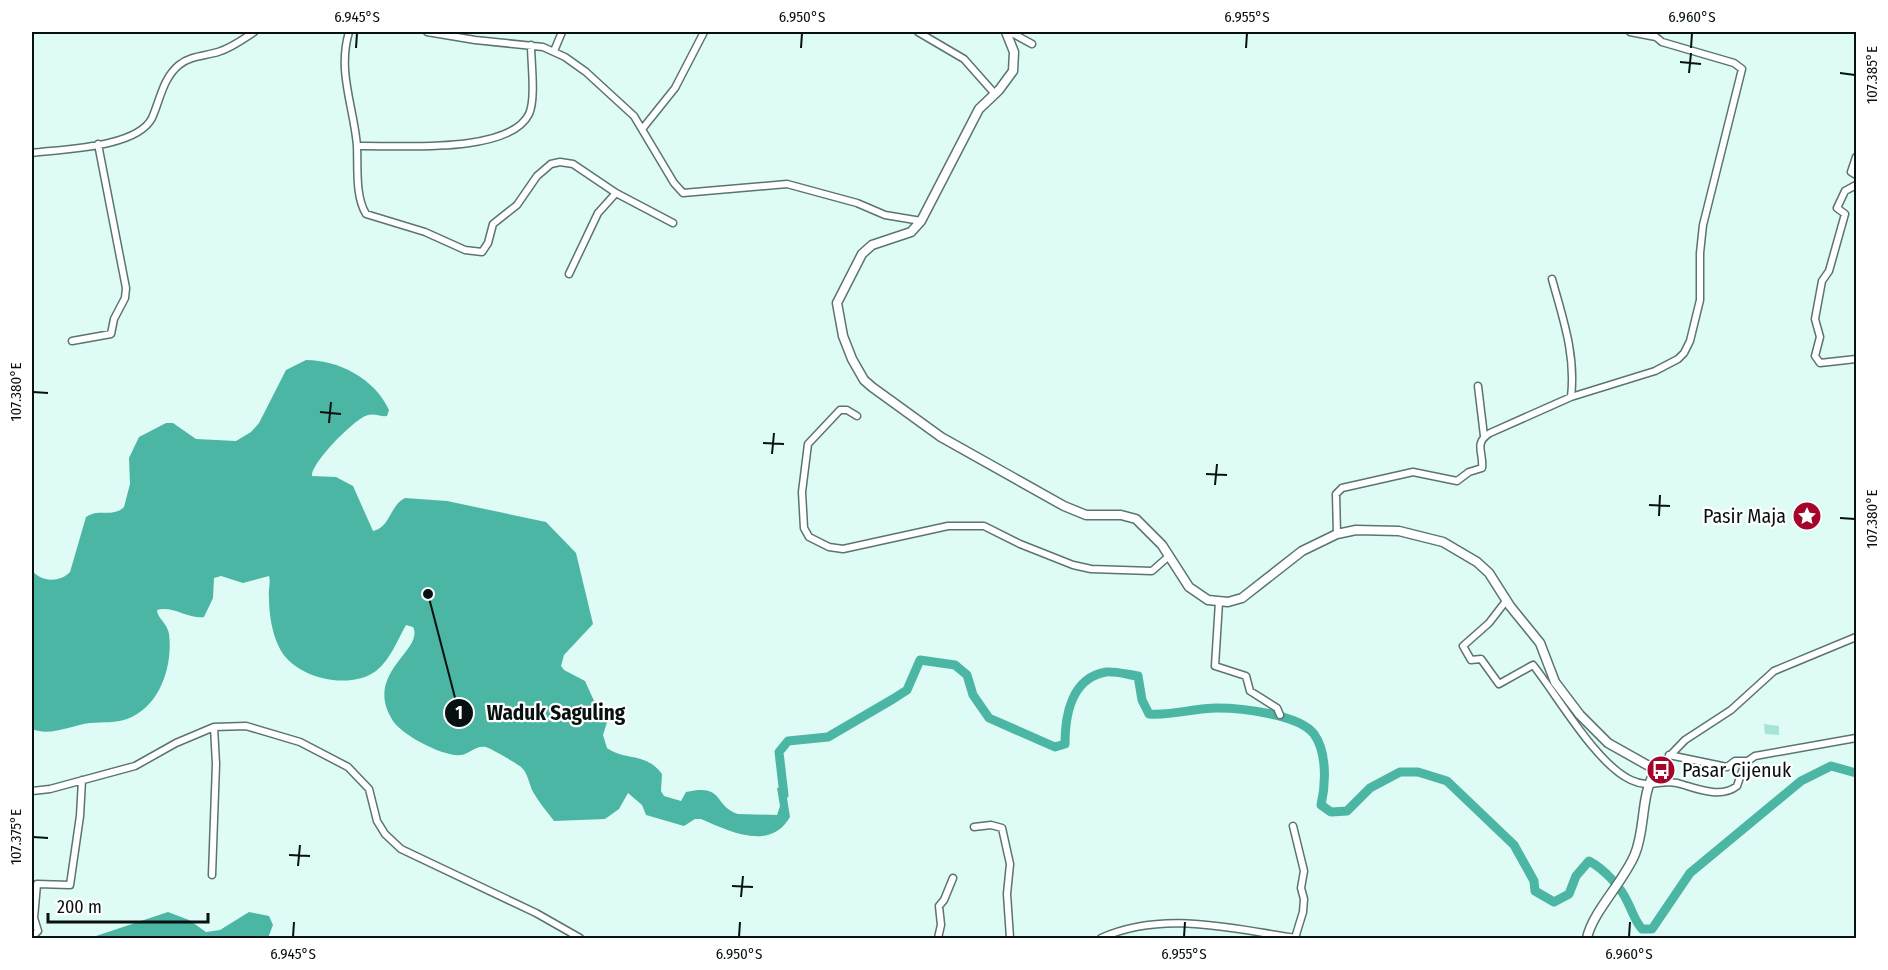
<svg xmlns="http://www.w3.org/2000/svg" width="1888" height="970" viewBox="0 0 1888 970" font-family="'Fira Sans Condensed',sans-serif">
<rect width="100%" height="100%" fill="#defbf5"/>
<path fill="#a5e5d9" d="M 1764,724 L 1779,726 L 1779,735 L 1765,734 Z"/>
<path fill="#4cb6a5" d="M 306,360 C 339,360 375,379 389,410 L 387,416 C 380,417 375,413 368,415 C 355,418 311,463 312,476 L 336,477 L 353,486 L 373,531 C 390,528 390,505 405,498 L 447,501 L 546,522 L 576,553 L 593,624 L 564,655 L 561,666 L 564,670 L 585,681 L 595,703 L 609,716 L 603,735 L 607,748 C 625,761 646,752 662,774 L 661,791 L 664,796 L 681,801 L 686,792 C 725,783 713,806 738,814 L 777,815 L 780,806 L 777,788 L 785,786 L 790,817 C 770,852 729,831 701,819 L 695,819 L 684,826 L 646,815 L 642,805 L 628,793 L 619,809 L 605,819 L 554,821 C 547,812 539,802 533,792 C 529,784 528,773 521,767 C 516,763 492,749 486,747 C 475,745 470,754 461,755 C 443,757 402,735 393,721 C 362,673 425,650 413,627 L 406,625 C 397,641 390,660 376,671 C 349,691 293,678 279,647 C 272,633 269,614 269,598 C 268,590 271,582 269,576 L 243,583 L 221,576 L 214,578 L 213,598 L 204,617 C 188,619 172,605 157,610 C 157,618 168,624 169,634 C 173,666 160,707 127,719 C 116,723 103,722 90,723 C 72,725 50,737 32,729 L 32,570 C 40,582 60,583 70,572 L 86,517 C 98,508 113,518 124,507 L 130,484 L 129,458 L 139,437 L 166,423 L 173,423 L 196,439 L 236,441 L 251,432 L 259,423 L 286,370 Z
M 168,912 L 189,920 L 206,932 L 220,930 L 249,912 L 269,916 L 273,925 L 268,938 L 90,938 Z"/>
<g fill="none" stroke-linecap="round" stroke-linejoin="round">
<path stroke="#4cb6a5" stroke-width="9" d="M 784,795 L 779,752 L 788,741 L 828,737 L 893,699 L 907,690 L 920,660 L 955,665 L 967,675 L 973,695 L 989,718 L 1055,747 L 1065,744 C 1065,716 1071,678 1106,672 C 1116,671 1129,675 1138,676 L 1142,700 L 1149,714 C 1172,716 1194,708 1217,708 C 1240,708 1299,714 1314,734 C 1327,752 1326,784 1321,805 L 1331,812 L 1347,811 L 1370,788 L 1400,772 L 1418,772 L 1447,781 L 1514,845 L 1534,881 L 1535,891 L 1554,902 L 1569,894 L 1576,876 L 1589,861 C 1604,869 1621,887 1628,903 C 1633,913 1635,921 1642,929 L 1652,929 L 1690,873 L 1801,781 L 1831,766 L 1856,773"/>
<g stroke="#5a746f" stroke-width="9">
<path id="minor" d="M 349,32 C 337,72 354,107 357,146 C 358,167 355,196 366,214 L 425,232 L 465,250 L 482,252 L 488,243 L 493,224 L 517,205 L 537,176 L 551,164 L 560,162 L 573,164 L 616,193 L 598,213 L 569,274
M 427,32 L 475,40 L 543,47 L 565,57 L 586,72 L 634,116 L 674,183 L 683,193 L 787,184 L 857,203 L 885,215 L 921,221
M 918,32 L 964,59 L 995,94
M 1010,32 L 1032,44
M 554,51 L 562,32
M 643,128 L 675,88 L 704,32
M 357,146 C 396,145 509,155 529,114 C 536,99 531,62 531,45
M 32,153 C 62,149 137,148 152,118 C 160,100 163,78 179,65 C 190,56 204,56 218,52 C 231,48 242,40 254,32
M 1856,157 L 1851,172 L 1856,175
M 1856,185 L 1845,191 L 1837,208 L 1845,214 L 1829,271 L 1822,281 L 1815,319 L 1820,337 L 1815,356 L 1820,363 L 1856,359
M 616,193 L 673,223
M 1552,279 C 1563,319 1576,355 1571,397
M 72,341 L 111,334 L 114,319 L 125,298 L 126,288 L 98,144
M 1478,386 L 1484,436
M 857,416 L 847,410 L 840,410 L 808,444 L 802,492 L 804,528 L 809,537 L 829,547 L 843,549 L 948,526 L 984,526 L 1020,544 L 1073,565 L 1091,569 L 1152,571 L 1169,556
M 1337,534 L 1336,494 L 1342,488 L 1413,472 L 1457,481 L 1469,472 L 1482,468 C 1484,453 1473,443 1490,433 L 1571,397 L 1655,371 L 1678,359 L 1684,353 L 1690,341 L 1700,300 L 1700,253 L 1703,225 L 1742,69 L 1734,63 L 1662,42 L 1656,37 L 1630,32
M 1506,601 L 1489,623 L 1463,646 L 1471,660 L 1481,659 L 1499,684 L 1533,665 C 1557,695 1596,764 1631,780 C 1652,790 1662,777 1684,785 C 1700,790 1722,798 1737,786 L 1745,763 L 1755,756 L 1856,738
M 1219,602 L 1215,666 L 1246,676 L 1250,691 L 1277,708 L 1280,715
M 1669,755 L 1727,767 L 1735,761 L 1748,761
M 1656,770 L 1685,740 L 1731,710 L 1774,671 L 1856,637
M 32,791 L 50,789 L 135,766 L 176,743 L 214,727 L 246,726 L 300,742 L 348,767 L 369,789 L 377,821 L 385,834 L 401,849 L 536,913 L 580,938
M 1293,826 L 1304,871 L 1301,888 L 1304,899 L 1303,912 L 1295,938
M 974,827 L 991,825 L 1002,828 L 1010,864 L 1007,894 L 1010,938
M 212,875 L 216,764 L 214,727
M 32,937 L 38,931 L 34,918 L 37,884 L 70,885 L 80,816 L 82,780
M 938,938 L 941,925 L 939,906 L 944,900 L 953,878
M 1101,938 C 1165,910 1230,929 1297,938"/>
</g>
<g stroke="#5a746f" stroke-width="11">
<path id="secondary" d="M 1006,32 L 1014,52 L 1013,71 L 999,90 L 979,109 L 921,221 L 911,232 L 872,245 L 862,254 L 837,303 L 843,336 L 852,359 L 864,380 L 872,387 L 941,437 L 1064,506 L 1086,515 L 1121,515 L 1136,519 L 1162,545 L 1189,587 L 1208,600 L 1228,602 L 1242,598 L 1302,551 L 1337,534 L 1356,530 L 1399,531 L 1443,542 L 1477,562 L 1489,573 L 1510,606 L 1540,643 L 1555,682 L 1580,715 L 1608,743 L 1656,770 C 1640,795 1646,827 1635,854 C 1623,883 1593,911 1587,938"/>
</g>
<use href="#minor" stroke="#fff" stroke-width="6"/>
<use href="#secondary" stroke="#fff" stroke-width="8"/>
</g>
<path fill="none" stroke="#07110f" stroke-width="2" d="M 356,48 L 357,33M 801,48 L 802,33M 1246,48 L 1247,33M 1691,48 L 1692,33M 1680,62 L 1701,64M 1689,73 L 1691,53M 1840,73 L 1855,75M 33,392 L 48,393M 320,412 L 341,414M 329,423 L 331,402M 763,443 L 784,444M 772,454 L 774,433M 1206,474 L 1227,475M 1215,485 L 1217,464M 1649,505 L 1670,506M 1659,516 L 1660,495M 1840,518 L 1855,519M 33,837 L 48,838M 289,855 L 310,856M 298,866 L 300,845M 732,886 L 753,887M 741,897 L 743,876M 293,937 L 294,922M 739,937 L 740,922M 1184,937 L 1185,922M 1629,937 L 1630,922"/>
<defs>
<g id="sight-disc" transform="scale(1.5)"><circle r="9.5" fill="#a3052b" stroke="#fff"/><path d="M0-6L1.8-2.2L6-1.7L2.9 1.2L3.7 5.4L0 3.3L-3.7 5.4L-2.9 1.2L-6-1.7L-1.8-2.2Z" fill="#fff"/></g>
<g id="bus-disc" transform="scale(1.5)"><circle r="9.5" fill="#a3052b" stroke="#fff"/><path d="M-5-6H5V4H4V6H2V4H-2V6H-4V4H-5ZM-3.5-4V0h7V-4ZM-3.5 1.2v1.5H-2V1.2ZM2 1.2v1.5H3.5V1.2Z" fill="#fff"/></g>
</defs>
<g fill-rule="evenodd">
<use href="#sight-disc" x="1807" y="516"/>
<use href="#bus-disc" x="1661" y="770"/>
</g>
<g text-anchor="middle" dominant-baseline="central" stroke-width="4.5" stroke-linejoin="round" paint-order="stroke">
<g font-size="20" fill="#07110f" stroke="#fff" text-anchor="end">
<text x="1786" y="516">Pasir Maja</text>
<text x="1682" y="770" text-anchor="start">Pasar Cijenuk</text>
</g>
</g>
<path fill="none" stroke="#07110f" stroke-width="2" d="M428 594L459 713"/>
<g fill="#07110f" stroke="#fff" stroke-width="2">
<circle cx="428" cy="594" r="6"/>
<circle cx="459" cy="713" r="15"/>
</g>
<g font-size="18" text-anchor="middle" font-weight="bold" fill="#fff">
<text x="459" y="719">1</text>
</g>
<g font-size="21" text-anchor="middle" font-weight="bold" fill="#07110f" stroke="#fff" stroke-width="4.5" stroke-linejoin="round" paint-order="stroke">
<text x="556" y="720">Waduk Saguling</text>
</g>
<rect width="1888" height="970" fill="none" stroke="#ffffff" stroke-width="66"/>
<path d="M48 913v9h160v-9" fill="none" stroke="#07110f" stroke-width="3"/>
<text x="57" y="913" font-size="18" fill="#07110f" stroke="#ffffff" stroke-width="4.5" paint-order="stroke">200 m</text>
<rect x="33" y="33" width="1822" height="904" fill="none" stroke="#07110f" stroke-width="2"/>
<g font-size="15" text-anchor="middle" fill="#07110f">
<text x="357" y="22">6.945°S</text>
<text x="802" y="22">6.950°S</text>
<text x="1247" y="22">6.955°S</text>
<text x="1692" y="22">6.960°S</text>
<text transform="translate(1872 75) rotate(-90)" y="5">107.385°E</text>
<text transform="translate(16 392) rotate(-90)" y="5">107.380°E</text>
<text transform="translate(1872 519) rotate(-90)" y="5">107.380°E</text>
<text transform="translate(16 837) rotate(-90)" y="5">107.375°E</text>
<text x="293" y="959">6.945°S</text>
<text x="739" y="959">6.950°S</text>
<text x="1184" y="959">6.955°S</text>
<text x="1629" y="959">6.960°S</text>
</g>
</svg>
